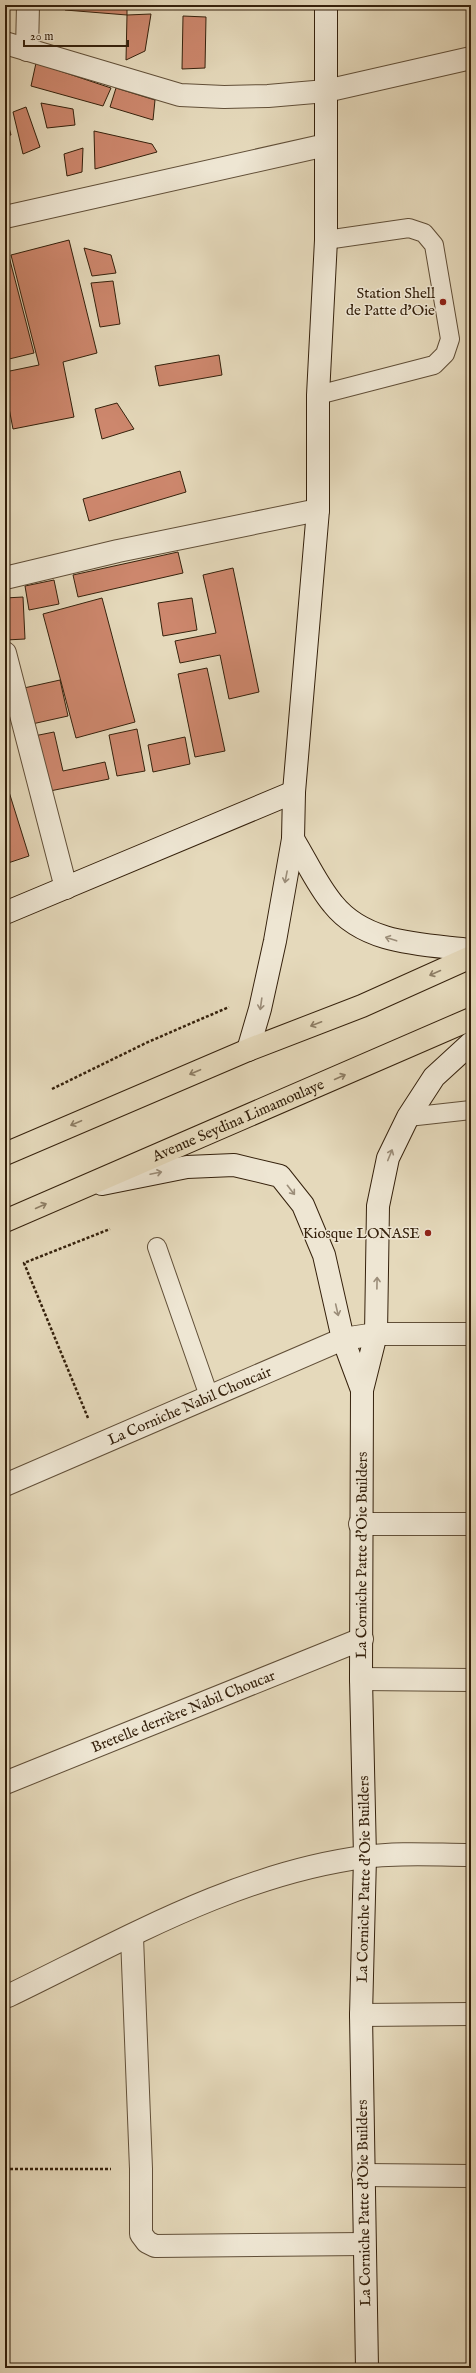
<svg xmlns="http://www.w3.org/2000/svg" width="476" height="2373" viewBox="0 0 476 2373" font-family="'IM FELL English',serif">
<rect width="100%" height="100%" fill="#e5d9bb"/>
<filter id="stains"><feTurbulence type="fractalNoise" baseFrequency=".005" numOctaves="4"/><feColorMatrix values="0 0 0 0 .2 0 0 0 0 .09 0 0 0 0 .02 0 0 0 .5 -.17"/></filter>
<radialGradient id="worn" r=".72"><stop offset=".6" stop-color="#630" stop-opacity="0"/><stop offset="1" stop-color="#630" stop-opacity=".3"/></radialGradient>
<path fill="#cd876d" stroke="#35210c" d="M 66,5 L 127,5 L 127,15 L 65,10 Z
M 151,14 L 145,51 L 126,60 L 127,15 Z
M 183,16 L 206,17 L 205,68 L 182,69 Z
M 36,63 L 111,88 L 103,106 L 31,86 Z
M 116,88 L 155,100 L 153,120 L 110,107 Z
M 41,103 L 73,109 L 75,125 L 47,128 Z
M 26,107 L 40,147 L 23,154 L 13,112 Z
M 5,113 L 11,135 L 5,136 Z
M 94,131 L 152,144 L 157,152 L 95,169 Z
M 83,148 L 82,172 L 67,176 L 64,154 Z
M 69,240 L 97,353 L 63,362 L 74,417 L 13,429 L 5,387 L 5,372 L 39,365 L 11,255 Z
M 5,241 L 34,353 L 5,360 Z
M 84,248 L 111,255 L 116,273 L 92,276 Z
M 113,281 L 120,324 L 100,327 L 91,283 Z
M 219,355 L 222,375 L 159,386 L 155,366 Z
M 117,403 L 134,429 L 102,439 L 95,409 Z
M 180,471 L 186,492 L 89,521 L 83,499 Z
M 178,552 L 183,573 L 78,597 L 73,575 Z
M 233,568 L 259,692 L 229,699 L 220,655 L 180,663 L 175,641 L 216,633 L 203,575 Z
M 54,580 L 59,604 L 29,610 L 25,586 Z
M 23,597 L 25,639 L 6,640 L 5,598 Z
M 102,598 L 135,722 L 76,738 L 43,614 Z
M 192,598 L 197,630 L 163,636 L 158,603 Z
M 207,668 L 225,751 L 195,757 L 178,674 Z
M 60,680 L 68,716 L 32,724 L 24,688 Z
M 137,729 L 145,771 L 117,776 L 109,735 Z
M 54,732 L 63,771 L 105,762 L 109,779 L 45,792 L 34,736 Z
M 185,737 L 190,764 L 153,772 L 148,745 Z
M 5,779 L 29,856 L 5,864 Z"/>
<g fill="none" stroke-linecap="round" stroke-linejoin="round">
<g stroke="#614f38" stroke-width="20">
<path id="lane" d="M 318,395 L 434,365 L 445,354 L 450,339 L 434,245 L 424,233 L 409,228 L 326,240
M 408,1117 L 471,1110
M 157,1247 L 209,1396"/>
</g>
<g stroke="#614f38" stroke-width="24">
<g id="street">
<path d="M 5,43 L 180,95 L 224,97 L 268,96 L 326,91 L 471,58"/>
<path d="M 27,50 L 28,5"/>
<path d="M 5,217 L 326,145"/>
<path d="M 5,578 L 118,551 L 318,510"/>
<path d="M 5,653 L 66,888"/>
<path id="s1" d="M 5,1485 L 343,1339 L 376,1334 L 471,1334"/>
<path d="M 360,1524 L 471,1524"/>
<path d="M 361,1679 L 471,1680"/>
<path id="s2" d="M 5,1783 L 362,1639"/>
<path d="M 132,1937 L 141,2169 L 141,2234 L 147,2242 L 155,2246 L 364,2244"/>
<path d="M 8,1996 C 122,1941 238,1873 365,1857 C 399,1852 436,1855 471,1855"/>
<path d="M 361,2015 L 471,2014"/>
<path d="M 363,2175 L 471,2176"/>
</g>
</g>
<g stroke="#35210c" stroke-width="24">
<g id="secondary">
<path d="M 293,839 C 306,860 317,885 333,904 C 366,945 423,944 471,950"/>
<path d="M 5,913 L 294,792"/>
<path d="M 248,1050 L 260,1009 L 275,941 L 293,839 L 294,792 L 318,510 L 318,395 L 326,240 L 326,5"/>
<path d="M 102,1184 L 187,1167 L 234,1165 L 280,1176 L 303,1205 L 324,1255 L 343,1339 L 362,1390"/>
<path id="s3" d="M 367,2368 L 361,2015 L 365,1857 L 361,1679 L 362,1390 L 376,1334 L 378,1206 L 388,1158 L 408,1117 L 434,1077 L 471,1043"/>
</g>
</g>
<g stroke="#35210c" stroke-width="24">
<g id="highway">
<path d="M 5,1154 L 248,1050 L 362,1006 L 471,957"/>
<path id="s4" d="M 5,1221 L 471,1019"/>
</g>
</g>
<path stroke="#35210c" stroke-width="2.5" stroke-dasharray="3 2" stroke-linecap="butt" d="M 52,1089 L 148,1042 L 229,1007
M 88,1418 L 24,1263 L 110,1229
M 5,2169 L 111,2169"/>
<use href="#lane" stroke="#eee6d3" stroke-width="18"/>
<use href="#street" stroke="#eee6d3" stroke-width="22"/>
<use href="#secondary" stroke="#eee6d3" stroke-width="22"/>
<use href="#highway" stroke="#e5d9bb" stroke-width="22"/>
</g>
<defs><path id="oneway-shaft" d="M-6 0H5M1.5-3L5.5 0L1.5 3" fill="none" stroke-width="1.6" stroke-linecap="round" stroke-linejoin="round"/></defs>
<g stroke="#9b8d79">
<use href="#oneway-shaft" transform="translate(286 877) rotate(101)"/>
<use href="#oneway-shaft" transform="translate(391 939) rotate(-162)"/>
<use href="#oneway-shaft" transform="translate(261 1004) rotate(98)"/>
<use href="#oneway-shaft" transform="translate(390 1155) rotate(-68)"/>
<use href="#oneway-shaft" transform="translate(156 1173) rotate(-12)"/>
<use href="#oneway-shaft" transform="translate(291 1190) rotate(52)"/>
<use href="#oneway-shaft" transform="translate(377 1283) rotate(-89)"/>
<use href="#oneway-shaft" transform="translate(337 1310) rotate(77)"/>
</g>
<g stroke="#8d7d64">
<use href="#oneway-shaft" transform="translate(435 973) rotate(156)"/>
<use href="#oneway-shaft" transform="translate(316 1024) rotate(159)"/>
<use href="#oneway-shaft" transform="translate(195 1072) rotate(157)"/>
<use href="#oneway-shaft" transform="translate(340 1077) rotate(-24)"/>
<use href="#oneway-shaft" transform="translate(76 1123) rotate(157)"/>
<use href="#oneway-shaft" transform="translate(41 1206) rotate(-24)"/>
</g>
<g fill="#8f2418" stroke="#eee6d3" stroke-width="1.5">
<circle cx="443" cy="302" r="4"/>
<circle cx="428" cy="1233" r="4"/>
</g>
<g text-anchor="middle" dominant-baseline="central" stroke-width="3" stroke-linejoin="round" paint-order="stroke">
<g font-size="15" fill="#35210c" stroke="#eee6d3" text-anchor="end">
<text x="435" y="293">Station Shell<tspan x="435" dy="17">de Patte d'Oie</tspan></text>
<text x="420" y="1233">Kiosque LONASE</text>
</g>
<g font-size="15" fill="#35210c" stroke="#eee6d3">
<text stroke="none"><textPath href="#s4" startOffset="254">Avenue Seydina Limamoulaye</textPath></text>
<text stroke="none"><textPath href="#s1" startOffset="201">La Corniche Nabil Choucair</textPath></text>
<text stroke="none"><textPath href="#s3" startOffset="813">La Corniche Patte d'Oie Builders</textPath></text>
<text stroke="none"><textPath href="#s2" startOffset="192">Bretelle derrière Nabil Choucar</textPath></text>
<text stroke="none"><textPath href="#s3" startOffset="489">La Corniche Patte d'Oie Builders</textPath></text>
<text transform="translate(364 2203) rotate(-91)">La Corniche Patte d'Oie Builders</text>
</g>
</g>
<rect width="476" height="2373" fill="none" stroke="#e5d9bb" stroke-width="20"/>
<rect x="6" y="6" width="464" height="2361" fill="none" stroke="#35210c" stroke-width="2"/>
<rect x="10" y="10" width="456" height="2353" fill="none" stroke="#35210c"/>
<path d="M24 40v6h104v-6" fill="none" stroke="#35210c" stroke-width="2"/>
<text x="30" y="40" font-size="12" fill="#35210c" stroke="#eee6d3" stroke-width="3" paint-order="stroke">20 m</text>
<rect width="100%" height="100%" filter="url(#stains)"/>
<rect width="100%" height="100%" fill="url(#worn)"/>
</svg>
